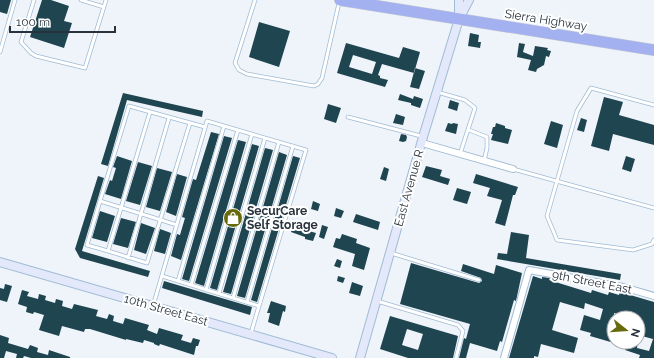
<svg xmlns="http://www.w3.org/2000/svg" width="654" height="358" viewBox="0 0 654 358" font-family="Raleway,sans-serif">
<rect width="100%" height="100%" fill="#eef4f9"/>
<path fill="#1f4551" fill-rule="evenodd" d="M 0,0 L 11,0 L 7,14 L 0,12 Z
M 42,0 L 51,0 L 69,6 L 64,21 L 72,23 L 64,48 L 30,37 Z
M 259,22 L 290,31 L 279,67 L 249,57 Z
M 470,33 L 479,35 L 478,42 L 481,42 L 480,48 L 468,46 Z
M 346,43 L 399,58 L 403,47 L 420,52 L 414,73 L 382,64 L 378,75 L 380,76 L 380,78 L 388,80 L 385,87 L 337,73 ZM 353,55 L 376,62 L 372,74 L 349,67 Z
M 519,43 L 525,44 L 523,52 L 533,56 L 535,46 L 548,48 L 547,50 L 551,51 L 549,57 L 546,56 L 544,65 L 537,69 L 536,72 L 528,70 L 531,60 L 517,57 Z
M 415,68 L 425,71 L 419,89 L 410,87 Z
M 123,93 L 203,111 L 202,117 L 127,100 L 108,166 L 101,164 Z
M 400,94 L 413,99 L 414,96 L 423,99 L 420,108 L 411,105 L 411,103 L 398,100 Z
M 604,97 L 623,102 L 619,115 L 654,125 L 654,145 L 613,134 L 609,151 L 591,146 Z
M 450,100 L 459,103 L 457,111 L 448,108 Z
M 328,104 L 341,108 L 336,123 L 324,119 Z
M 396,114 L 405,117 L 403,125 L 393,123 Z
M 581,118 L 587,120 L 584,132 L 577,130 Z
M 551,121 L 563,125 L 557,148 L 544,144 Z
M 448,123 L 452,124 L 453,123 L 458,124 L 456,134 L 445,131 Z
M 496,123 L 505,126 L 505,128 L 512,130 L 508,144 L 491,140 L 493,134 L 491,134 L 493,127 L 495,127 Z
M 211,132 L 219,134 L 181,260 L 171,256 L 177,234 L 180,235 L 185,218 L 182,217 L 193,179 L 196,180 Z
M 401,134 L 406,135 L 407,137 L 406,141 L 403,142 L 399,141 Z
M 224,136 L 232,138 L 189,281 L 182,279 Z
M 238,140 L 246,142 L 204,286 L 195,283 Z
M 252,144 L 259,146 L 217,290 L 210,288 Z
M 265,148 L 273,150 L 231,294 L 223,292 Z
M 279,152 L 287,155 L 245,298 L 237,296 Z
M 117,156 L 132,161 L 121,199 L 105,194 L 110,180 L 112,181 L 116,168 L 113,167 Z
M 293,156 L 300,158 L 257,302 L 251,300 Z
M 626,156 L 635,159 L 631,172 L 622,169 Z
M 138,162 L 152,166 L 140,205 L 126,201 Z
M 426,166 L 442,170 L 440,176 L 450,179 L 448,185 L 422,177 Z
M 384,167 L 389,169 L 386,181 L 380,179 Z
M 157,168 L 172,172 L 160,211 L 146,207 Z
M 177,174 L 187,177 L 176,216 L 166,212 Z
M 476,174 L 518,187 L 515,195 L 513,195 L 505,226 L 495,223 L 502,200 L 487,196 L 490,188 L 473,183 Z
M 98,176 L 104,178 L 82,251 L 150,271 L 148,277 L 80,258 L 75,249 Z
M 457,188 L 471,192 L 467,204 L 453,200 Z
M 313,201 L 320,204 L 318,211 L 311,209 Z
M 336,208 L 344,211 L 341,218 L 334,216 Z
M 100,211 L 115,216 L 107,242 L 92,238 Z
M 356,214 L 380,222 L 378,230 L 353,222 Z
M 121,218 L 136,222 L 128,248 L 113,244 Z
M 141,223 L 155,228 L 146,254 L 134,250 Z
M 297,224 L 306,227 L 305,230 L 316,233 L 313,241 L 305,239 L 305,237 L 291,232 L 293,226 L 296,227 Z
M 322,225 L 328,227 L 324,239 L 319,237 Z
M 160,229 L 171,233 L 165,254 L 154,251 Z
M 511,232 L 529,235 L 526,258 L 621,274 L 620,280 L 497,259 L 498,253 L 507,254 Z
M 342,234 L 357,239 L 356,243 L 370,248 L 364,270 L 352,266 L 355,254 L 333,247 L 336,238 L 340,239 Z
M 337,259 L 342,261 L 340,268 L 334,266 Z
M 411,263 L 479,283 L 482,281 L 481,278 L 461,271 L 463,264 L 494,274 L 496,265 L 522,273 L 516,301 L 514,300 L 502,342 L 500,341 L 497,351 L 470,343 L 466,358 L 459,358 L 464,338 L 466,339 L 470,324 L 400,304 Z
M 338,276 L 345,278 L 343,283 L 337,281 Z
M 533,276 L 542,279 L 542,277 L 550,278 L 549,280 L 591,293 L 592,290 L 608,295 L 609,292 L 619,295 L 620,292 L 654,302 L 654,358 L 639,358 L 640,355 L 625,350 L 628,342 L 638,342 L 637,348 L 649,351 L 653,339 L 638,335 L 638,318 L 631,318 L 614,313 L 614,343 L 590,336 L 591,333 L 580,330 L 584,315 L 600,320 L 603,309 L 585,303 L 584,309 L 560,302 L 552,330 L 578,338 L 574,353 L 541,344 L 538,357 L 534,356 L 534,358 L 509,358 Z
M 164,281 L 252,307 L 250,315 L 162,288 Z
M 352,282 L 363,286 L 360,296 L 349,293 Z
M 5,284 L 12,286 L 7,302 L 0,300 L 0,288 L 4,289 Z
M 22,290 L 29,292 L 27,296 L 38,299 L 39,294 L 46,296 L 45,300 L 55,303 L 56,299 L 63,301 L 62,306 L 72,309 L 74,304 L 98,310 L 96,316 L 107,319 L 109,314 L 114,316 L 113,321 L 123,324 L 125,318 L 149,325 L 147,330 L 157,334 L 159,328 L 183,335 L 181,340 L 191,343 L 193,338 L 200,340 L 198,346 L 196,346 L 194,355 L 160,344 L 159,346 L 154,344 L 154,343 L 144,340 L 143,343 L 126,339 L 126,340 L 90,329 L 85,329 L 84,332 L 62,326 L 59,336 L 39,330 L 44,315 L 34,312 L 33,314 L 26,312 L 27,307 L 18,304 Z
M 271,301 L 286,306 L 285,312 L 283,311 L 279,326 L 268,322 L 270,313 L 267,313 Z
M 390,316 L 458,336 L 453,358 L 408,358 L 380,349 ZM 407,329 L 423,334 L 418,350 L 402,345 Z
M 0,335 L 9,338 L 8,343 L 28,349 L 30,345 L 38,348 L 37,352 L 48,355 L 49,350 L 70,357 L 70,358 L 31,358 L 24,356 L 23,358 L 16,358 L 17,354 L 6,351 L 4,358 L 0,358 Z"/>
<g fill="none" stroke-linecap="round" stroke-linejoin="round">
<g stroke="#a0bbd5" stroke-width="4.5">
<path id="lane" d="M 34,0 L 21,42 L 31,53 L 36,56 L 85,68 L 106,0
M 81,0 L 104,7
M 255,0 L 235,63 L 239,70 L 247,74 L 314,86 L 318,84 L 322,78 L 339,3
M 0,52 L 15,0
M 437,92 L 465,100 L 475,108 L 460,154
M 654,105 L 591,88 L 577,111 L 547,216 L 557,240 L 633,250 L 652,244 L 654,240
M 348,117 L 421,136
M 469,130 L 487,137 L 487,148 L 484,161
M 513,169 L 654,208
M 100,201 L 87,245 L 108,251 L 150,112
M 177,225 L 100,201 L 129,106 L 205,127
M 108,251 L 147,263 L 190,123
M 391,253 L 479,280
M 128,258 L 169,118
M 178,281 L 224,126
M 191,285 L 238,130
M 206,290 L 252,134
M 219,293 L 265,138
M 233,298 L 279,142
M 377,301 L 458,325 L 463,331 L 456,358
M 247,302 L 293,146
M 153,306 L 207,121 L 306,150 L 259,306 L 162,276
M 251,333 L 259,306"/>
</g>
<g stroke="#a0bbd5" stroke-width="8">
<path id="street" d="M 422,143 L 513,169
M 504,358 L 529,270 L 623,287 L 654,296"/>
</g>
<g stroke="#a0bbd5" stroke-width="10">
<path id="secondary" d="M 459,0 L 459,19
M 0,262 L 332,358
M 360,358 L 423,137 L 455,32 L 459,19 L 469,0"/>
</g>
<g stroke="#cbced0" stroke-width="12">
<path id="highway" d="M 340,0 L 654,50"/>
</g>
<use href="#lane" stroke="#fff" stroke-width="3"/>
<use href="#street" stroke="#fff" stroke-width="6"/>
<use href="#secondary" stroke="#e4e8fb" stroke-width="8"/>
<use href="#highway" stroke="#a4b1f1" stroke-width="11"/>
</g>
<defs>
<g id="shop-disc" transform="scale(1)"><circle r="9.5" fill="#676b0c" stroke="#fff"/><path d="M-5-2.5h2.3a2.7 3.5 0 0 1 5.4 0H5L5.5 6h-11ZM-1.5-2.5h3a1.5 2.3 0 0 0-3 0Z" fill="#fff"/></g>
</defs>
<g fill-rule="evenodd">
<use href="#shop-disc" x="233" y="218"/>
</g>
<g text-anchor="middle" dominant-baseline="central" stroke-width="4" stroke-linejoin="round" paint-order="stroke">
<g font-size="12" fill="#27323c" stroke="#fff">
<text transform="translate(546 20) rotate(9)">Sierra Highway</text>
<text transform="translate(409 188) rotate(-74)">East Avenue R</text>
<text transform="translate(592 282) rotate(11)">9th Street East</text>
<text transform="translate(166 310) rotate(16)">10th Street East</text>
</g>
<g font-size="12" font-weight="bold" fill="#27323c" stroke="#fff" text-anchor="start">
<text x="247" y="211">SecurCare<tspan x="247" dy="14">Self Storage</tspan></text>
</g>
</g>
<g transform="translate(626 330) rotate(107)"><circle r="19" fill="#ffffff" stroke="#a9adb1"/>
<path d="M0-3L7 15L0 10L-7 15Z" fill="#676b0c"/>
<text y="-6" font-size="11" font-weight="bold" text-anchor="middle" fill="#27323c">N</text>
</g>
<path d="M10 26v6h105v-6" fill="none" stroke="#27323c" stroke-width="2"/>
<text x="16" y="26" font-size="12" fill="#27323c" stroke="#ffffff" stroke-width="3" paint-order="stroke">100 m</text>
</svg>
